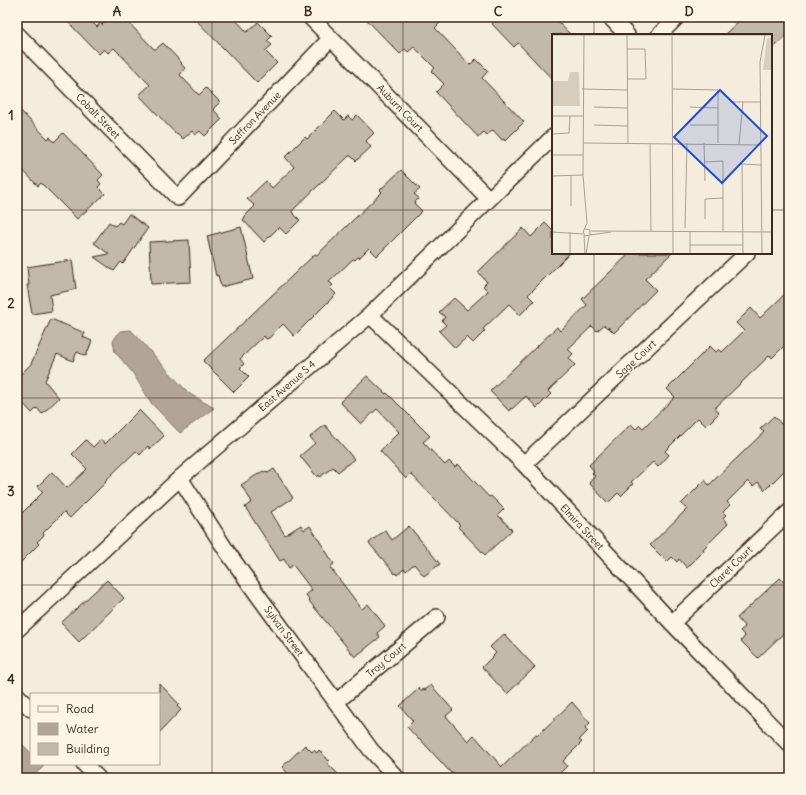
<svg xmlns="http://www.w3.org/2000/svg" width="806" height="795" viewBox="0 0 806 795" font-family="Delius,sans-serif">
<rect width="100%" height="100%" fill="#f4eddd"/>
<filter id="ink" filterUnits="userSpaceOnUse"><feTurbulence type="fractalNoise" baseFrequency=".025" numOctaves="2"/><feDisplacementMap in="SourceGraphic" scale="8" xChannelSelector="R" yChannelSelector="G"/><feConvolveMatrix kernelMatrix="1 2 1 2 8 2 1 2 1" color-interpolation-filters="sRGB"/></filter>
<g filter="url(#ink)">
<path fill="#b0a596" stroke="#817466" d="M 131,330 L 180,384 L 190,394 L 214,408 L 180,433 L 152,404 L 132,372 L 115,352 L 113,341 L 120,331 Z
M 17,739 L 31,753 L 31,764 L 42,764 L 44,766 L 31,778 L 17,778 Z"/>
<path fill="#c3b9aa" stroke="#3b2a1e" d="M 63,17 L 87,17 L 97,27 L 100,23 L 102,25 L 110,17 L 123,17 L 154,49 L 156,49 L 163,43 L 182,63 L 181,64 L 185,68 L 180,75 L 199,95 L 206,88 L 220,102 L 213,109 L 222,119 L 205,136 L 200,131 L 195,135 L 192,131 L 183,139 L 177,133 L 176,134 L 139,95 L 150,85 L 114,48 L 108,53 L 104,49 L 99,54 Z
M 193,17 L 233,17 L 247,32 L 258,22 L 272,36 L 267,41 L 272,45 L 265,51 L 277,63 L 257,83 Z
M 364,17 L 446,17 L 435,28 L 470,65 L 476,59 L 488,71 L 482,78 L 524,122 L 505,141 L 504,139 L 502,140 L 493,130 L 487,135 L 484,132 L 478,137 L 436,92 L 444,84 L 431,71 L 435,68 L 414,47 L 408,52 L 405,49 L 400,54 Z
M 499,17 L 553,17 L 571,35 L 553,35 L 553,80 L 518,43 L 514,47 L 492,24 Z
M 743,17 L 789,17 L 789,33 L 771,50 L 771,35 L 724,35 Z
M 17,107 L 48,139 L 50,137 L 54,142 L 63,133 L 103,175 L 98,180 L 101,184 L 98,187 L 105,194 L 77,219 L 41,183 L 38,186 L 17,164 Z
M 335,111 L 344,120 L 348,116 L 352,120 L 357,115 L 374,133 L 366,141 L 371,147 L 356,161 L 351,156 L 349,156 L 293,210 L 292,212 L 300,220 L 286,234 L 279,227 L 264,242 L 243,220 L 245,217 L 245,216 L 255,206 L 247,199 L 266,181 L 272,188 L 294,167 L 285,157 L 305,137 L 307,139 Z
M 401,170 L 420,189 L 414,194 L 419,198 L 414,203 L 422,211 L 377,256 L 369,248 L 359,258 L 358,257 L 355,260 L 353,259 L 329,282 L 333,285 L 330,288 L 336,294 L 294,336 L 283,324 L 269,338 L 266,339 L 264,336 L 240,359 L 244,364 L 240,368 L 249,377 L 234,392 L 203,361 L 315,254 L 317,255 L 382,192 L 380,190 Z
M 129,214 L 148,228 L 123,264 L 121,262 L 114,271 L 94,257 L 109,254 L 94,243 L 109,222 L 115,226 L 119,222 L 122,224 Z
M 545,223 L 553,231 L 553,253 L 570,253 L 528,295 L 534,301 L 520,315 L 509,304 L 483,329 L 485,331 L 473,343 L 467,337 L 455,348 L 439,331 L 446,325 L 442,321 L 445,317 L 439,312 L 454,298 L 467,310 L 488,291 L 483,286 L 487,282 L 478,272 L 523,228 L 531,237 Z
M 241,227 L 253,279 L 221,287 L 218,275 L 216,276 L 207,236 Z
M 189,240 L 191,282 L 151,284 L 149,242 Z
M 630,253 L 672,253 L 645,279 L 656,290 L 614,333 L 608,327 L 607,328 L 604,325 L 597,331 L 592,326 L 568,349 L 573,354 L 569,358 L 575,365 L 548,391 L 551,394 L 537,408 L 526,396 L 512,409 L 511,408 L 509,411 L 490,391 L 557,327 L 560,331 L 587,305 L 582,299 Z
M 72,260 L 76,289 L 50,295 L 52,311 L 32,314 L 27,285 L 29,285 L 27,267 Z
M 789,290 L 789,341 L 772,358 L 770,355 L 715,408 L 719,413 L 706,426 L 698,418 L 665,451 L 669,455 L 658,467 L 653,462 L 631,482 L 633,484 L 621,496 L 618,493 L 608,503 L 589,483 L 595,476 L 592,473 L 594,471 L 589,465 L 631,424 L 636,429 L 640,425 L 643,428 L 675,397 L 667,389 L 710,346 L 716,352 L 719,349 L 722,352 L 744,331 L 736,323 L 751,308 L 760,318 Z
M 51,319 L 85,333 L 83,337 L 92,341 L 86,356 L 77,352 L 73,361 L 57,354 L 45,381 L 59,398 L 42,414 L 37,408 L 32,413 L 17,397 L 17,378 L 31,364 Z
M 367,376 L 386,394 L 387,393 L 430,436 L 423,442 L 445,465 L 449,461 L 455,467 L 458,464 L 489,497 L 491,496 L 504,509 L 498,515 L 512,530 L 485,555 L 458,527 L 460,525 L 411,474 L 406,479 L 380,451 L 399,432 L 377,409 L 361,424 L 340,402 Z
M 139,410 L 164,436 L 150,449 L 148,446 L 140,455 L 136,451 L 105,481 L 106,482 L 70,518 L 64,512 L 43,533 L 44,535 L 37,542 L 39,544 L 17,566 L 17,518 L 43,492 L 38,486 L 52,472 L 67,488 L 87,469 L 72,454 L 86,440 L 93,447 L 101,439 L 105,444 Z
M 774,416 L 781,424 L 789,417 L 789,466 L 765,490 L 758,482 L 753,486 L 748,481 L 727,502 L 730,505 L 723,512 L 726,515 L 723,518 L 728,524 L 703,549 L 704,551 L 687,568 L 679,559 L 677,562 L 672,557 L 667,562 L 650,545 L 687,509 L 681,504 L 705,480 L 709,485 L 764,432 L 760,429 Z
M 325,425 L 354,459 L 338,472 L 333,467 L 320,477 L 319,475 L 317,477 L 300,456 L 315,443 L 310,437 Z
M 274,469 L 293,498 L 271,512 L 285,535 L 301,525 L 304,530 L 310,526 L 334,564 L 330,567 L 362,609 L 368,604 L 385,626 L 377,633 L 380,637 L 355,657 L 309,601 L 310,600 L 306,595 L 312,590 L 293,565 L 289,568 L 284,559 L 280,561 L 245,507 L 252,502 L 241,485 L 263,471 L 264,472 L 266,471 L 268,473 Z
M 409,526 L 440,564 L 424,576 L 414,564 L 406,571 L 404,569 L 397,575 L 396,573 L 395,574 L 369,543 L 385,530 L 392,540 Z
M 780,578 L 789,587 L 789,628 L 758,658 L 741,641 L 745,636 L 740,631 L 745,627 L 737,618 Z
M 107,580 L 124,598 L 79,642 L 61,623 Z
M 504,634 L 535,667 L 507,694 L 482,667 L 496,653 L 490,647 Z
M 159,683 L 179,704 L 177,706 L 181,710 L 159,733 Z
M 431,685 L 453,710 L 446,716 L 468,741 L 474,735 L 502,767 L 536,734 L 538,735 L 572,702 L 590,723 L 585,728 L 588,731 L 579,740 L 582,742 L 563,761 L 567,766 L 555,778 L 459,778 L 453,772 L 451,773 L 420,739 L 419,740 L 407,727 L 413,721 L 400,706 L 419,688 L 422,691 L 423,689 L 425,690 Z
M 305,745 L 312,752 L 314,750 L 317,753 L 319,750 L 329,761 L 327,763 L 342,778 L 292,778 L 282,767 Z"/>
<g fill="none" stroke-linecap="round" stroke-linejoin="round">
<g stroke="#3b2a1e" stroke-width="18">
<path id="minor" d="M 310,17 L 489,199
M 610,17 L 627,35
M 17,34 L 178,198 L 331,38
M 659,35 L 677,17
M 370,315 L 524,464 L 672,623 L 789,744
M 524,464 L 747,253
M 180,478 L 226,550 L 257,594 L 371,750 L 397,778
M 672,623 L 789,512
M 17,630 L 180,478 L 370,315 L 553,137
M 17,695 L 31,709
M 336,702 L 437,617
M 84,764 L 98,778"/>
</g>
<use href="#minor" stroke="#fcf5e5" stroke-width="15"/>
</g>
</g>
<path fill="none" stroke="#3b2a1e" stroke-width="1" stroke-opacity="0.55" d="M 212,17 L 212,778M 403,17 L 403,778M 594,17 L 594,35M 17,210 L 553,210M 771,210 L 789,210M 594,253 L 594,778M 17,398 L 789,398M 17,585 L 789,585"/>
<g text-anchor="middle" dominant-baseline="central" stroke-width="3" stroke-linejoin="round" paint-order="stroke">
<g font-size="10" fill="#3b2a1e" stroke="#fcf5e5">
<text transform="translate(400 108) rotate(46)">Auburn Court</text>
<text transform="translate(98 116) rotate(46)">Cobalt Street</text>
<text transform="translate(255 118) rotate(-46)">Saffron Avenue</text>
<text transform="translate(636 359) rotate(-43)">Sage Court</text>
<text transform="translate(287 386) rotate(-41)">East Avenue S 4</text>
<text transform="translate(582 527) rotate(47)">Elmira Street</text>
<text transform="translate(731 567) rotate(-44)">Claret Court</text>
<text transform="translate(284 631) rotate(54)">Sylvan Street</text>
<text transform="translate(386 660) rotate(-40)">Troy Court</text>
</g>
</g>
<g transform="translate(552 34)">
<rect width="220" height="220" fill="#f4eddd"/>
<path d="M 220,3 L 220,36 L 211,36 L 215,5 ZM 18,38 L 27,38 L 28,72 L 0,72 L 0,47 L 16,47 Z" fill="#d6cdbd"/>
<path fill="none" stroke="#aa9f91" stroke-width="1" d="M 32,0 L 31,141 L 35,189 L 31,198 L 33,202 L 38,201 L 38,196 L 33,195M 0,1 L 220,1M 75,1 L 76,109M 120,2 L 121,220M 75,15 L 93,15 L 94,45 L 75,45M 30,55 L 75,56M 121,55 L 166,56 L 166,109M 179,68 L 209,68M 42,73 L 75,74M 138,73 L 166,74M 0,82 L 31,82M 42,91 L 76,92M 138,91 L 165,91M 0,100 L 17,99 L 18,82M 32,109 L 209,111M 152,109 L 153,147M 98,110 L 99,197M 187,110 L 191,68M 0,121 L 31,121M 153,128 L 171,127 L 171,197M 0,142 L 31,141M 0,142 L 0,173M 19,142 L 19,172M 153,185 L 153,165 L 171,164M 133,194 L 135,109M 39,197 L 220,198M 0,198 L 31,200M 18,198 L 18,220M 138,198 L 138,220M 32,201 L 33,220M 38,201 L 59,198M 138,211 L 191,211M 34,220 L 37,202M 191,220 L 190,130 L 209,131M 210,220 L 208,28 L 213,1"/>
<path fill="#1d4ed8" fill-opacity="0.15" stroke="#1d4ed8" stroke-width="2" d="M 168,56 L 215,102 L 170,149 L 122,103 Z"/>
<rect width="220" height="220" fill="none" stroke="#3b2a1e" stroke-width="2"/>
</g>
<rect width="806" height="795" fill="none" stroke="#fcf5e5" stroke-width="44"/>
<rect x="30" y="693" width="130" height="72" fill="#fcf5e5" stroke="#afa495"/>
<rect x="38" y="706" width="20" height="6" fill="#fcf5e5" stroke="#afa495"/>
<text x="66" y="713" font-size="12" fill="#3b2a1e">Road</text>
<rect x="38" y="723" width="20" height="12" fill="#b0a596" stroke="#afa495"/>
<text x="66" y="733" font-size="12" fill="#3b2a1e">Water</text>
<rect x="38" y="743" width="20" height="12" fill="#c3b9aa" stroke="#afa495"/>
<text x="66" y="753" font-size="12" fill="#3b2a1e">Building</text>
<rect x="22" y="22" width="762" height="751" fill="none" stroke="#3b2a1e" stroke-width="1.5"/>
<g font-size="13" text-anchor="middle" font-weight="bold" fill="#3b2a1e">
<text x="117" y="16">A</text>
<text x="308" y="16">B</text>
<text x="498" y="16">C</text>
<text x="689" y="16">D</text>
<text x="11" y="120">1</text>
<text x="11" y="308">2</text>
<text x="11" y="496">3</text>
<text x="11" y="684">4</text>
</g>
</svg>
